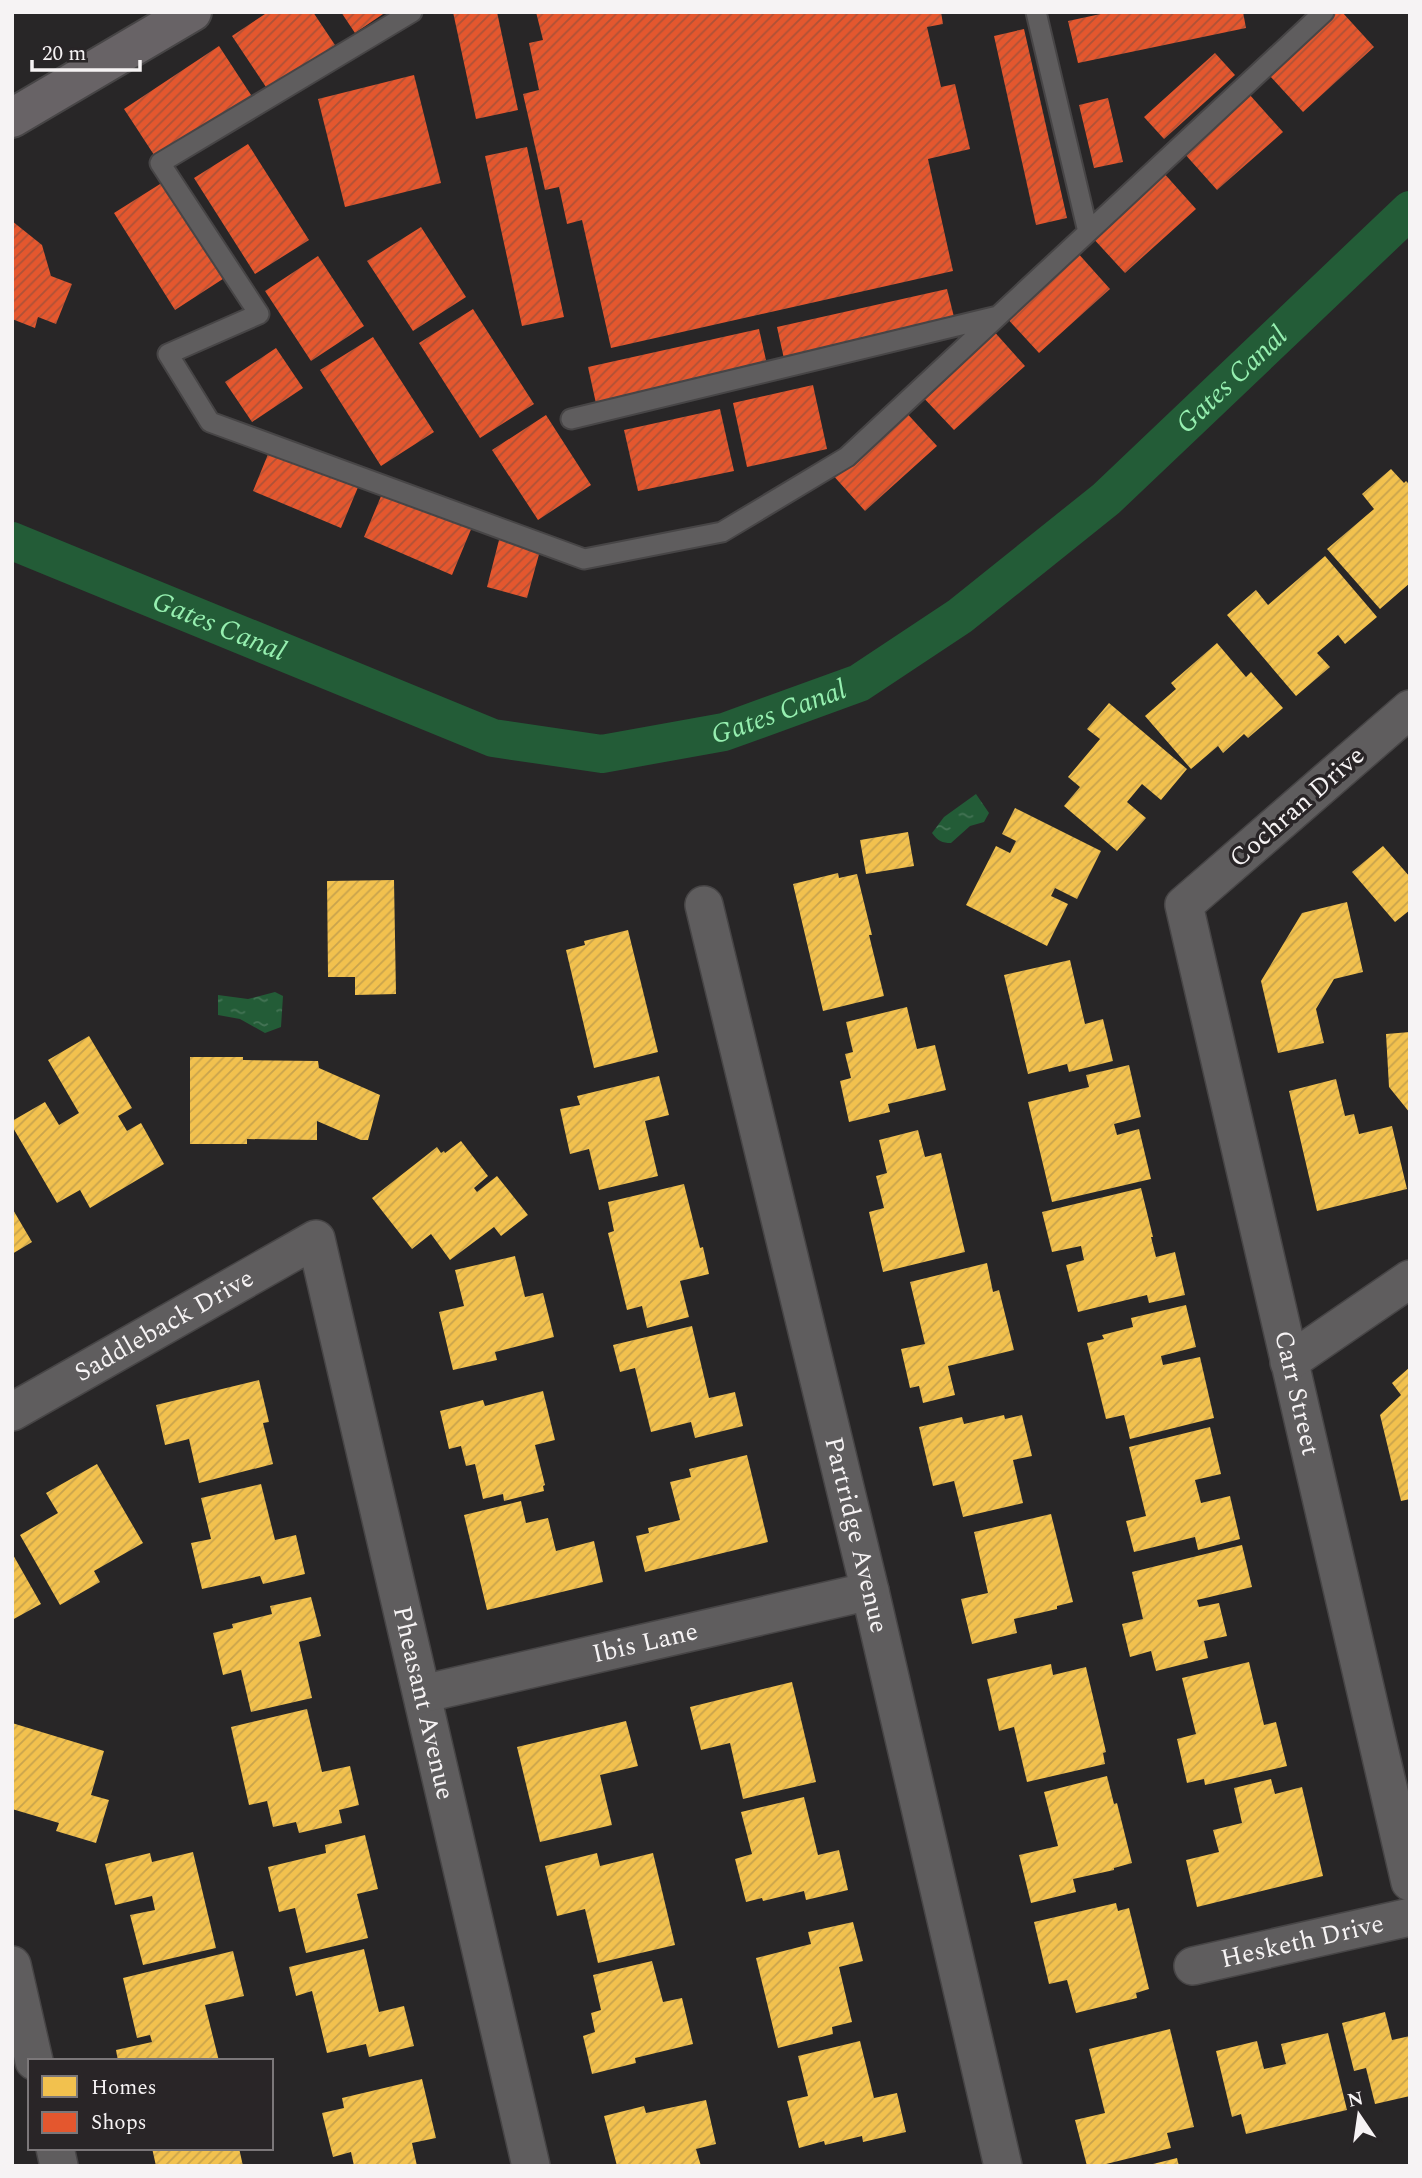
<svg xmlns="http://www.w3.org/2000/svg" width="1422" height="2178" viewBox="0 0 1422 2178" font-family="Spectral,serif">
<defs>
<pattern id="water-ripples" width="26" height="14" patternUnits="userSpaceOnUse" patternTransform="scale(1.75)"><rect width="26" height="14" fill="#235c37"/><path d="M2 4q2-2 4 0t4 0M15 11q2-2 4 0t4 0" fill="none" stroke="#447455"/></pattern>
<pattern id="homes-hatch" width="6" height="6" patternUnits="userSpaceOnUse" patternTransform="scale(1.75)"><rect width="6" height="6" fill="#f2c14e"/><path d="M-1 1l2-2M0 6l6-6M5 7l2-2" fill="none" stroke="#c8a34d"/></pattern>
<pattern id="shops-hatch" width="6" height="6" patternUnits="userSpaceOnUse" patternTransform="scale(1.75)"><rect width="6" height="6" fill="#e4572e"/><path d="M-1 1l2-2M0 6l6-6M5 7l2-2" fill="none" stroke="#ae5237"/></pattern>
</defs>
<rect width="100%" height="100%" fill="#282627"/>
<path fill="url(#water-ripples)" d="M 976,794 L 989,813 L 984,822 L 970,826 L 951,843 C 942,843 938,841 932,833 L 944,817 Z
M 275,992 L 283,996 L 281,1027 L 265,1033 L 240,1019 L 218,1015 L 218,995 L 248,999 Z"/>
<path fill="url(#homes-hatch)" d="M 1391,469 L 1404,483 L 1406,481 L 1410,485 L 1410,583 L 1380,609 L 1327,549 L 1374,509 L 1362,494 Z
M 1325,556 L 1377,617 L 1345,644 L 1338,635 L 1317,653 L 1330,667 L 1296,696 L 1227,615 L 1256,590 L 1268,605 Z
M 1217,643 L 1246,677 L 1251,672 L 1283,708 L 1248,738 L 1244,734 L 1223,753 L 1218,746 L 1191,769 L 1145,716 L 1176,689 L 1171,683 Z
M 1109,703 L 1187,769 L 1161,800 L 1142,784 L 1127,802 L 1146,818 L 1117,851 L 1064,806 L 1080,787 L 1068,777 L 1100,739 L 1087,729 Z
M 1015,808 L 1101,851 L 1077,899 L 1055,888 L 1051,896 L 1068,904 L 1047,946 L 966,905 L 996,846 L 1010,853 L 1016,841 L 1002,834 Z
M 908,832 L 914,866 L 866,874 L 860,840 Z
M 1383,846 L 1410,877 L 1410,910 L 1395,922 L 1352,872 Z
M 838,873 L 839,878 L 857,874 L 872,935 L 869,935 L 884,996 L 823,1011 L 793,884 Z
M 394,880 L 396,994 L 355,995 L 355,977 L 328,977 L 327,881 Z
M 1347,902 L 1363,972 L 1334,979 L 1316,1009 L 1324,1043 L 1278,1053 L 1261,981 L 1302,913 Z
M 628,930 L 658,1052 L 594,1068 L 566,950 L 585,945 L 584,941 Z
M 1070,960 L 1085,1024 L 1103,1019 L 1113,1061 L 1069,1072 L 1067,1064 L 1028,1074 L 1004,975 Z
M 907,1007 L 917,1049 L 935,1045 L 946,1090 L 888,1104 L 890,1112 L 849,1122 L 840,1081 L 851,1078 L 845,1054 L 853,1052 L 846,1022 Z
M 1410,1032 L 1410,1113 L 1389,1087 L 1386,1034 Z
M 89,1036 L 132,1108 L 118,1116 L 127,1131 L 141,1123 L 164,1164 L 90,1208 L 80,1190 L 57,1203 L 12,1126 L 12,1121 L 45,1102 L 59,1125 L 79,1113 L 48,1060 Z
M 190,1057 L 243,1057 L 243,1060 L 318,1061 L 319,1068 L 380,1095 L 368,1140 L 361,1140 L 317,1121 L 317,1140 L 247,1139 L 247,1144 L 190,1144 Z
M 1129,1065 L 1141,1117 L 1114,1124 L 1117,1135 L 1139,1129 L 1151,1179 L 1052,1202 L 1028,1102 L 1089,1087 L 1086,1075 Z
M 659,1076 L 669,1115 L 645,1121 L 658,1176 L 599,1190 L 589,1149 L 570,1154 L 560,1109 L 580,1105 L 577,1096 Z
M 1336,1079 L 1345,1116 L 1354,1114 L 1359,1134 L 1392,1126 L 1407,1189 L 1317,1211 L 1289,1091 Z
M 918,1130 L 925,1157 L 941,1153 L 965,1252 L 883,1272 L 869,1212 L 884,1208 L 876,1176 L 887,1173 L 879,1140 Z
M 461,1141 L 488,1176 L 474,1188 L 477,1192 L 497,1176 L 528,1215 L 501,1236 L 494,1227 L 450,1260 L 431,1234 L 412,1249 L 372,1198 L 437,1147 L 441,1153 L 444,1151 L 445,1153 Z
M 684,1184 L 700,1248 L 703,1247 L 709,1274 L 680,1281 L 689,1317 L 647,1328 L 642,1306 L 627,1310 L 608,1233 L 614,1231 L 608,1202 Z
M 1141,1188 L 1153,1237 L 1151,1237 L 1156,1257 L 1175,1252 L 1185,1295 L 1149,1303 L 1147,1295 L 1078,1312 L 1066,1265 L 1084,1260 L 1081,1246 L 1052,1252 L 1042,1212 Z
M 12,1208 L 32,1242 L 12,1254 Z
M 515,1256 L 525,1297 L 543,1293 L 554,1337 L 495,1352 L 497,1360 L 453,1370 L 439,1312 L 464,1306 L 455,1270 Z
M 987,1263 L 993,1292 L 999,1290 L 1014,1350 L 948,1366 L 955,1395 L 923,1403 L 919,1386 L 910,1388 L 901,1349 L 925,1344 L 910,1282 Z
M 1186,1305 L 1196,1347 L 1161,1356 L 1163,1365 L 1200,1357 L 1214,1418 L 1130,1439 L 1124,1415 L 1106,1419 L 1087,1343 L 1104,1339 L 1102,1335 L 1133,1327 L 1131,1318 Z
M 692,1326 L 709,1398 L 735,1392 L 743,1426 L 695,1438 L 691,1422 L 651,1432 L 635,1368 L 620,1372 L 613,1345 Z
M 1410,1367 L 1410,1499 L 1401,1501 L 1380,1415 L 1401,1395 L 1392,1383 Z
M 259,1380 L 269,1422 L 263,1423 L 273,1464 L 199,1483 L 189,1439 L 165,1445 L 156,1405 Z
M 543,1391 L 555,1440 L 535,1445 L 545,1485 L 543,1486 L 544,1491 L 504,1501 L 503,1494 L 483,1499 L 475,1464 L 466,1466 L 461,1446 L 449,1449 L 440,1411 L 483,1400 L 485,1406 Z
M 1004,1415 L 1005,1419 L 1022,1415 L 1032,1456 L 1013,1460 L 1023,1503 L 963,1517 L 954,1481 L 933,1486 L 919,1427 L 962,1417 L 964,1424 Z
M 1210,1427 L 1221,1474 L 1195,1480 L 1201,1503 L 1230,1496 L 1240,1539 L 1198,1550 L 1195,1537 L 1134,1552 L 1126,1521 L 1146,1516 L 1129,1447 Z
M 747,1455 L 768,1542 L 645,1572 L 636,1536 L 649,1533 L 648,1528 L 680,1520 L 670,1482 L 691,1477 L 689,1469 Z
M 97,1464 L 143,1543 L 94,1571 L 100,1582 L 60,1605 L 20,1535 L 58,1513 L 46,1493 Z
M 261,1484 L 275,1540 L 296,1535 L 305,1574 L 263,1584 L 260,1576 L 202,1589 L 191,1543 L 211,1539 L 201,1498 Z
M 521,1501 L 526,1523 L 548,1518 L 556,1551 L 594,1541 L 603,1582 L 487,1610 L 464,1515 Z
M 1051,1514 L 1073,1602 L 1057,1606 L 1057,1609 L 1014,1619 L 1017,1633 L 972,1644 L 961,1599 L 988,1593 L 974,1532 Z
M 1242,1545 L 1252,1587 L 1197,1600 L 1199,1607 L 1219,1603 L 1227,1636 L 1204,1641 L 1208,1658 L 1156,1671 L 1151,1651 L 1130,1657 L 1122,1624 L 1143,1619 L 1132,1572 Z
M 12,1553 L 41,1604 L 12,1620 Z
M 311,1597 L 321,1636 L 299,1642 L 312,1698 L 251,1712 L 241,1670 L 223,1675 L 213,1633 L 233,1628 L 232,1624 L 272,1614 L 270,1606 Z
M 1249,1662 L 1264,1725 L 1276,1722 L 1287,1766 L 1205,1785 L 1204,1779 L 1187,1783 L 1177,1739 L 1196,1734 L 1182,1678 Z
M 1051,1664 L 1053,1675 L 1086,1667 L 1106,1752 L 1103,1753 L 1105,1764 L 1027,1782 L 1014,1727 L 999,1731 L 987,1679 Z
M 792,1682 L 816,1782 L 743,1799 L 730,1743 L 701,1750 L 690,1707 Z
M 307,1709 L 322,1772 L 350,1766 L 359,1805 L 339,1810 L 342,1823 L 299,1833 L 296,1822 L 273,1827 L 267,1801 L 249,1805 L 231,1727 Z
M 626,1721 L 638,1766 L 600,1775 L 612,1825 L 540,1842 L 517,1747 Z
M 12,1723 L 104,1751 L 91,1795 L 109,1800 L 96,1843 L 56,1831 L 59,1823 L 12,1809 Z
M 1107,1776 L 1114,1804 L 1117,1803 L 1132,1863 L 1114,1868 L 1114,1870 L 1073,1879 L 1076,1892 L 1031,1903 L 1019,1855 L 1058,1846 L 1044,1792 Z
M 1271,1779 L 1275,1794 L 1302,1787 L 1323,1876 L 1197,1907 L 1186,1860 L 1219,1852 L 1213,1830 L 1242,1823 L 1234,1788 Z
M 804,1797 L 818,1855 L 839,1850 L 848,1890 L 806,1900 L 804,1891 L 763,1901 L 762,1898 L 746,1902 L 735,1859 L 752,1854 L 741,1812 Z
M 365,1835 L 378,1889 L 357,1894 L 368,1938 L 306,1953 L 295,1908 L 279,1912 L 268,1867 L 326,1853 L 325,1845 Z
M 193,1852 L 216,1948 L 143,1965 L 130,1915 L 155,1910 L 152,1896 L 115,1905 L 105,1864 L 150,1853 L 152,1862 Z
M 597,1853 L 600,1866 L 653,1853 L 675,1945 L 598,1963 L 585,1909 L 557,1916 L 545,1866 Z
M 1116,1903 L 1118,1911 L 1129,1908 L 1149,1989 L 1136,1993 L 1137,1998 L 1076,2013 L 1067,1980 L 1049,1984 L 1034,1922 Z
M 853,1922 L 863,1961 L 839,1967 L 852,2022 L 832,2027 L 833,2034 L 778,2048 L 756,1958 L 811,1944 L 808,1932 Z
M 364,1949 L 379,2012 L 404,2006 L 414,2046 L 369,2057 L 366,2044 L 327,2053 L 312,1991 L 296,1996 L 289,1967 Z
M 233,1951 L 244,1996 L 205,2005 L 219,2061 L 118,2061 L 116,2050 L 152,2042 L 150,2035 L 137,2038 L 123,1978 Z
M 652,1961 L 663,2002 L 682,1998 L 693,2044 L 635,2058 L 636,2063 L 592,2074 L 583,2036 L 595,2032 L 591,2013 L 601,2010 L 593,1975 Z
M 1385,2012 L 1392,2040 L 1410,2036 L 1410,2096 L 1375,2104 L 1366,2068 L 1354,2071 L 1342,2023 Z
M 1170,2029 L 1194,2127 L 1167,2133 L 1171,2148 L 1098,2166 L 1087,2166 L 1075,2120 L 1105,2113 L 1089,2049 Z
M 1328,2033 L 1347,2110 L 1246,2134 L 1241,2114 L 1232,2117 L 1216,2051 L 1257,2041 L 1264,2069 L 1286,2064 L 1281,2044 Z
M 860,2041 L 874,2098 L 897,2093 L 906,2132 L 863,2142 L 862,2136 L 825,2145 L 824,2141 L 799,2148 L 787,2101 L 808,2096 L 798,2056 Z
M 422,2079 L 436,2138 L 412,2143 L 417,2166 L 354,2166 L 351,2152 L 333,2157 L 322,2113 L 344,2108 L 342,2098 Z
M 706,2100 L 716,2144 L 696,2149 L 701,2166 L 617,2166 L 604,2116 L 644,2106 L 646,2113 Z
M 152,2148 L 239,2148 L 243,2166 L 156,2166 Z
M 1177,2158 L 1179,2166 L 1149,2166 L 1149,2165 Z"/>
<path fill="url(#shops-hatch)" d="M 268,12 L 313,12 L 335,45 L 268,90 L 232,36 Z
M 341,12 L 386,12 L 355,33 Z
M 453,12 L 497,12 L 518,110 L 476,119 Z
M 536,12 L 941,12 L 943,24 L 927,27 L 941,87 L 955,84 L 970,149 L 928,159 L 953,271 L 611,348 L 582,220 L 567,224 L 559,187 L 545,190 L 523,94 L 539,90 L 529,43 L 543,40 Z
M 1110,12 L 1243,12 L 1246,28 L 1078,63 L 1068,21 Z
M 1337,12 L 1342,12 L 1374,47 L 1303,112 L 1269,75 Z
M 1024,29 L 1067,218 L 1036,225 L 994,36 Z
M 219,46 L 253,98 L 158,161 L 124,109 Z
M 1215,53 L 1235,75 L 1164,139 L 1144,117 Z
M 414,75 L 441,183 L 345,207 L 318,99 Z
M 1249,94 L 1283,132 L 1217,190 L 1183,152 Z
M 1108,98 L 1123,162 L 1094,168 L 1079,105 Z
M 248,144 L 309,240 L 255,274 L 194,178 Z
M 527,147 L 564,317 L 522,326 L 485,156 Z
M 1162,171 L 1196,209 L 1125,273 L 1091,236 Z
M 168,179 L 229,275 L 175,310 L 114,213 Z
M 12,221 L 42,245 L 51,276 L 72,284 L 56,324 L 38,317 L 35,328 L 12,319 Z
M 421,227 L 466,297 L 413,331 L 367,261 Z
M 1076,251 L 1110,289 L 1039,353 L 1004,315 Z
M 318,256 L 364,326 L 311,361 L 265,291 Z
M 947,289 L 957,329 L 786,368 L 777,327 Z
M 473,309 L 534,404 L 480,438 L 419,343 Z
M 991,328 L 1025,366 L 954,430 L 919,393 Z
M 759,329 L 768,369 L 597,408 L 588,367 Z
M 373,337 L 434,432 L 381,466 L 320,370 Z
M 276,348 L 303,388 L 252,422 L 225,382 Z
M 813,385 L 827,449 L 747,467 L 733,403 Z
M 902,408 L 937,446 L 865,511 L 831,473 Z
M 720,409 L 734,471 L 638,491 L 624,430 Z
M 546,415 L 591,485 L 538,520 L 492,450 Z
M 273,442 L 361,480 L 341,528 L 253,491 Z
M 384,489 L 472,527 L 452,575 L 364,537 Z
M 500,536 L 541,547 L 527,598 L 487,587 Z"/>
<g fill="none" stroke-linecap="round" stroke-linejoin="round">
<path stroke="#235c37" stroke-width="38" id="s1" d="M 12,541 L 493,738 L 602,754 L 724,732 L 859,683 L 960,616 L 1106,499 L 1410,210"/>
<g stroke="#474546" stroke-width="23">
<path id="lane" d="M 412,12 L 160,163 L 259,314 L 168,354 L 210,422 L 584,559 L 722,532 L 847,457 L 1324,12
M 1036,12 L 1088,232
M 571,419 L 998,316"/>
</g>
<g stroke="#474546" stroke-width="40">
<g id="street">
<path id="s2" d="M 1410,709 L 1184,905 L 1410,1882"/>
<path id="s3" d="M 704,905 L 870,1591 L 1003,2166"/>
<path d="M 1289,1362 L 1410,1279"/>
<path id="s4" d="M 12,1412 L 316,1239 L 531,2166"/>
<path id="s5" d="M 422,1694 L 870,1591"/>
<path d="M 12,1965 L 34,2061"/>
<path id="s6" d="M 1193,1966 L 1410,1917"/>
<path d="M 55,2148 L 59,2166"/>
</g>
</g>
<g stroke="#474546" stroke-width="42">
<path id="secondary" d="M 12,118 L 192,12"/>
</g>
<use href="#lane" stroke="#5f5d5e" stroke-width="19"/>
<use href="#street" stroke="#5f5d5e" stroke-width="37"/>
<use href="#secondary" stroke="#686366" stroke-width="38"/>
</g>
<g text-anchor="middle" dominant-baseline="central" stroke-width="7" stroke-linejoin="round" paint-order="stroke">
<g font-size="26" fill="#f6f3f4" stroke="#292527">
<text transform="translate(1297 807) rotate(-41)">Cochran Drive</text>
<text stroke="none"><textPath href="#s4" startOffset="175">Saddleback Drive</textPath></text>
<text stroke="none"><textPath href="#s2" startOffset="800">Carr Street</textPath></text>
<text stroke="none"><textPath href="#s3" startOffset="648">Partridge Avenue</textPath></text>
<text stroke="none"><textPath href="#s5" startOffset="229">Ibis Lane</textPath></text>
<text stroke="none"><textPath href="#s4" startOffset="826">Pheasant Avenue</textPath></text>
<text stroke="none"><textPath href="#s6" startOffset="112">Hesketh Drive</textPath></text>
</g>
<g font-size="28" font-style="italic" fill="#96efb0" stroke="#292527">
<text stroke="none"><textPath href="#s1" startOffset="1379">Gates Canal</textPath></text>
<text stroke="none"><textPath href="#s1" startOffset="224">Gates Canal</textPath></text>
<text stroke="none"><textPath href="#s1" startOffset="812">Gates Canal</textPath></text>
</g>
</g>
<rect width="1422" height="2178" fill="none" stroke="#f6f3f4" stroke-width="28"/>
<rect x="28" y="2059" width="245" height="91" fill="#292527" stroke="#7b7779" stroke-width="2"/>
<rect x="42" y="2076" width="35" height="21" fill="#f2c14e" stroke="#7b7779" stroke-width="2"/>
<text x="91" y="2094" font-size="21" fill="#f6f3f4">Homes</text>
<rect x="42" y="2112" width="35" height="21" fill="#e4572e" stroke="#7b7779" stroke-width="2"/>
<text x="91" y="2129" font-size="21" fill="#f6f3f4">Shops</text>
<g transform="translate(1359 2115) rotate(347)" stroke="#292527" stroke-width="5" paint-order="stroke">
<path d="M0-5L12 26L0 18L-12 26Z" fill="#f6f3f4"/>
<text y="-10" font-size="19" font-weight="bold" text-anchor="middle" fill="#f6f3f4">N</text>
</g>
<path d="M32 60v10h108v-10" fill="none" stroke="#f6f3f4" stroke-width="3.5"/>
<text x="42" y="60" font-size="21" fill="#f6f3f4" stroke="#292527" stroke-width="5" paint-order="stroke">20 m</text>
</svg>
